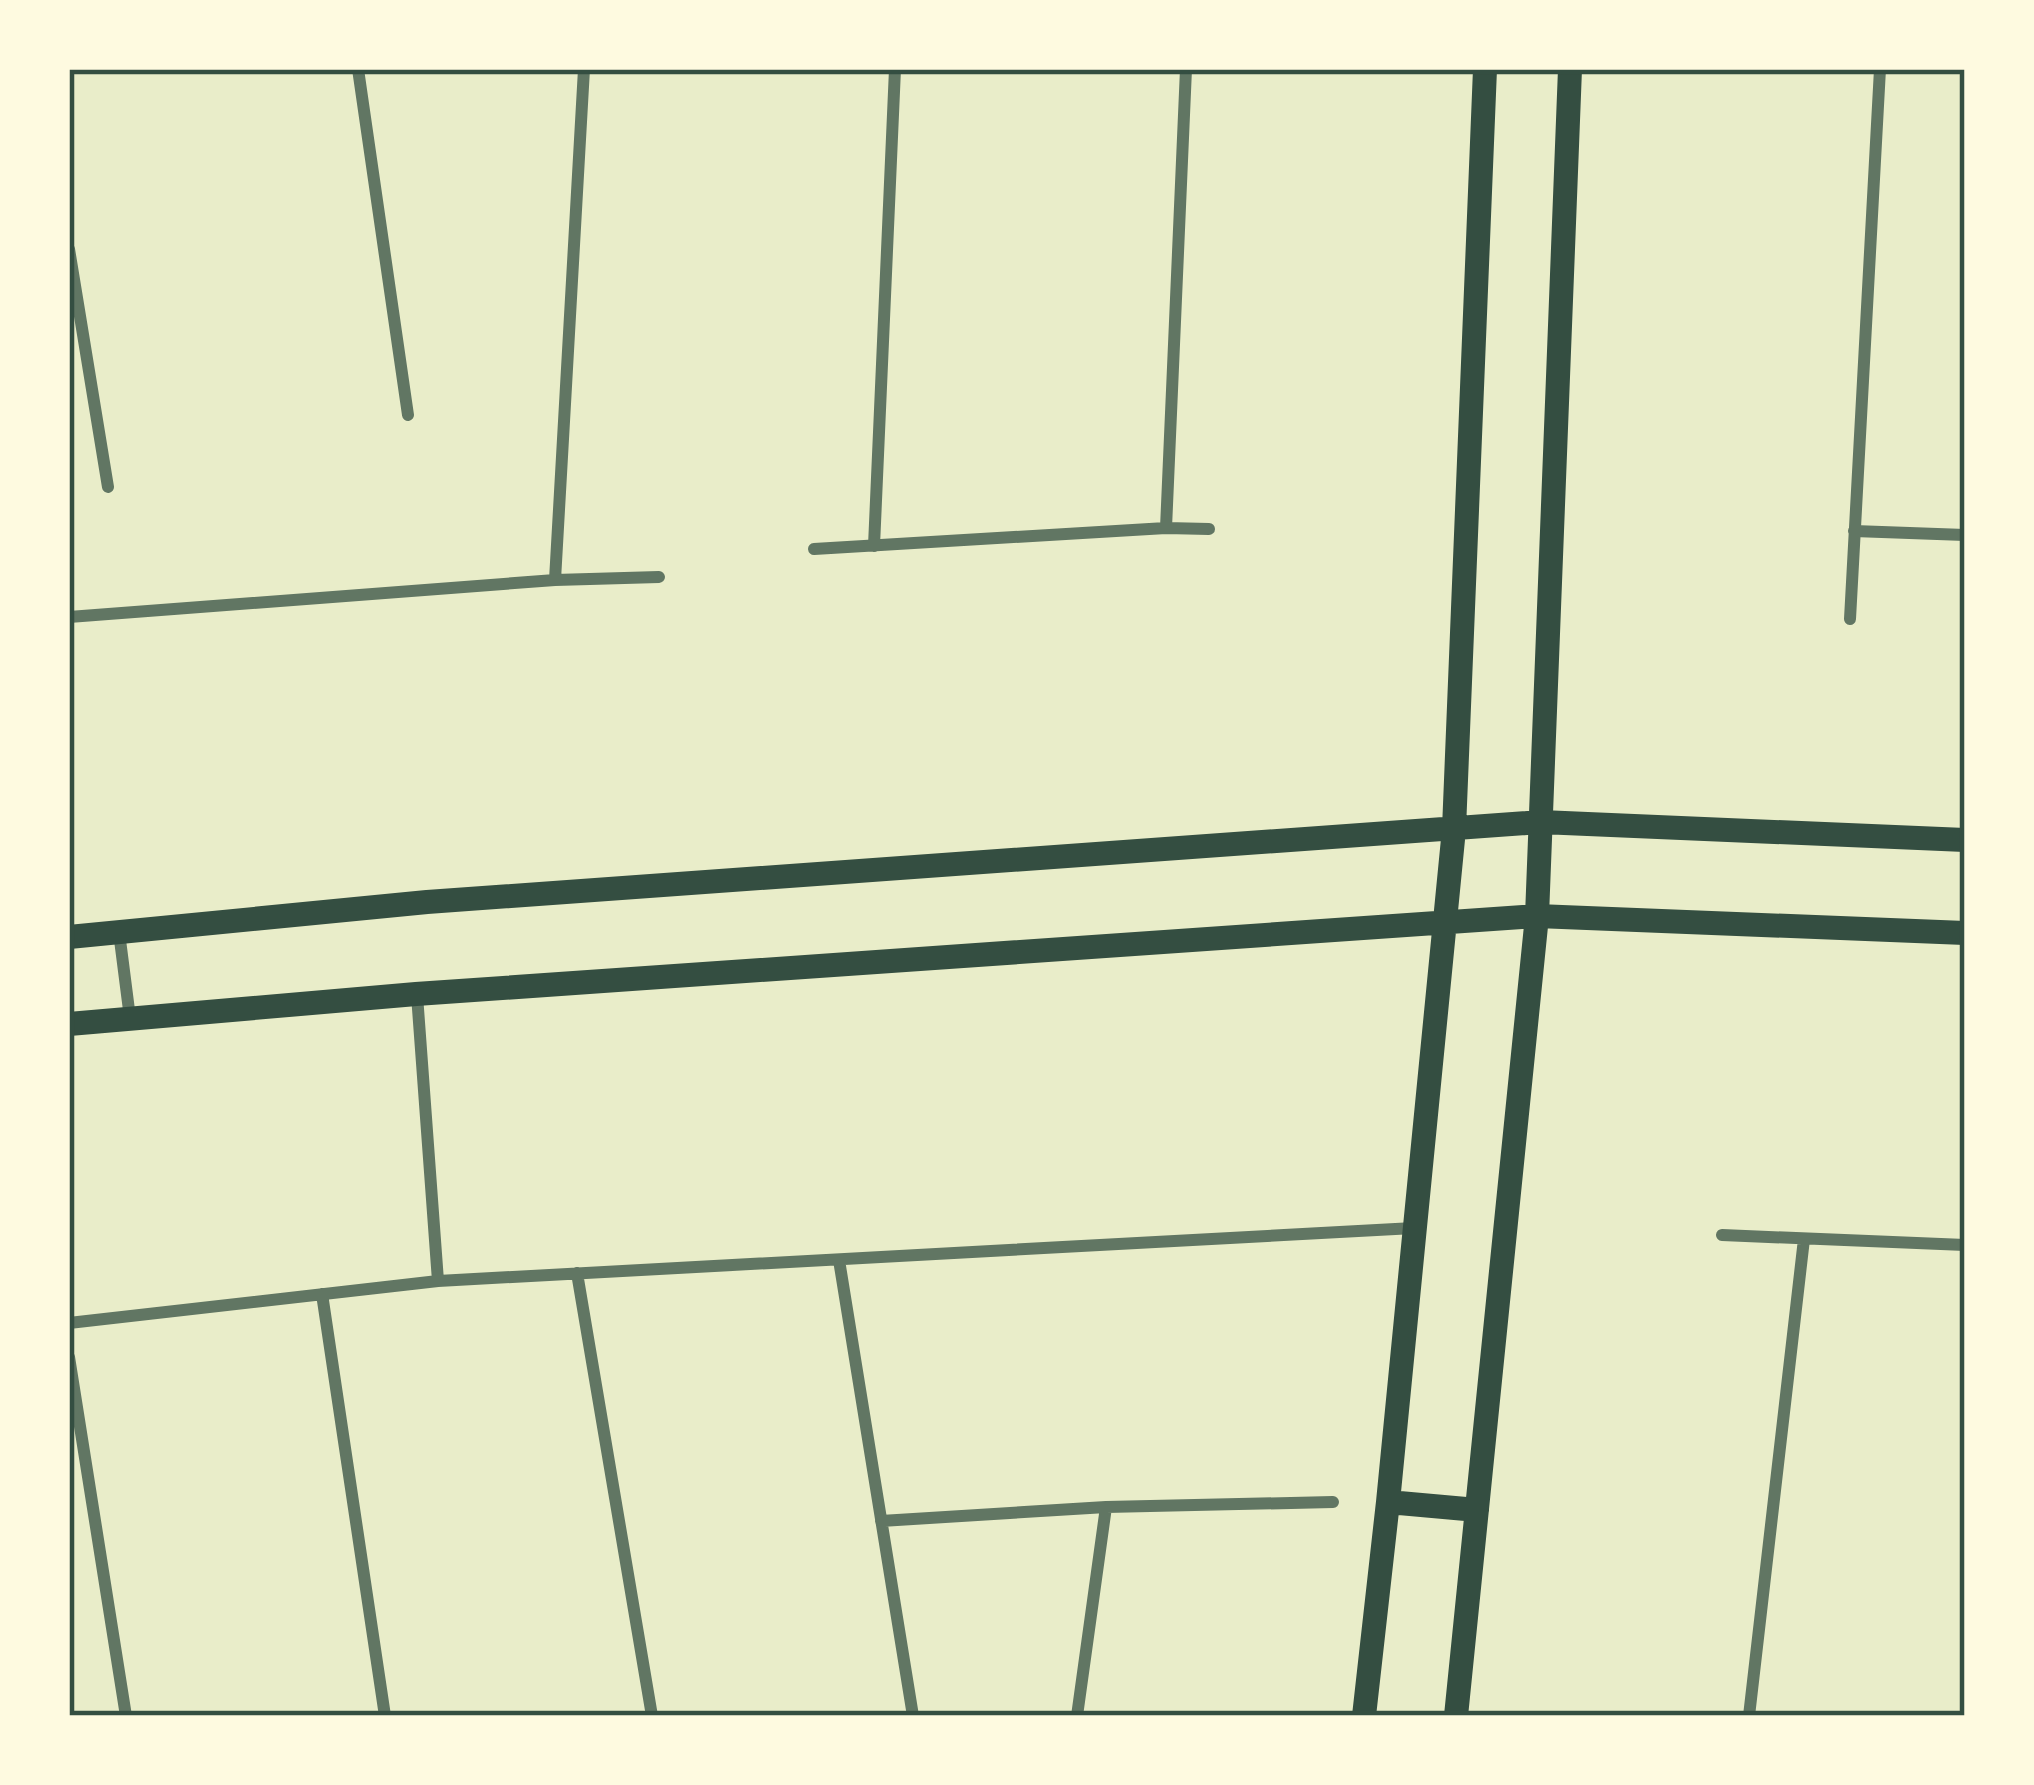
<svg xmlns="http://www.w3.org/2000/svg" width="2034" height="1785" viewBox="0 0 2034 1785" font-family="Arial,sans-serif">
<rect width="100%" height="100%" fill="#e9edc9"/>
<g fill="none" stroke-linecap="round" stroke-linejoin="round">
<path stroke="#617663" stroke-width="12" d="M 358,69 L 408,415
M 69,249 L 108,487
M 1166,528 L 1186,69
M 1854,531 L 1965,535
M 874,546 L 895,69
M 814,549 L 1166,528 L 1209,529
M 555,580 L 584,69
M 69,617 L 555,580 L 659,577
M 1850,619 L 1880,69
M 119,932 L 130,1018
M 417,995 L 438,1281
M 1722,1235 L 1965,1245
M 839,1260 L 913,1716
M 577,1273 L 652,1716
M 322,1294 L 385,1716
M 69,1323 L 438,1281 L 1414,1228
M 69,1357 L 126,1716
M 881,1521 L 1106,1507 L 1333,1502
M 1077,1716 L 1106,1507
M 1749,1716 L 1804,1239"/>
<path stroke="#344e41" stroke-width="24" d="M 69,937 L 427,902 L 1541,822 L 1965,840
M 69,1024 L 416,994 L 1537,916 L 1965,933
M 1388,1502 L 1477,1510
M 1364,1716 L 1388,1502 L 1454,829 L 1485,69
M 1456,1716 L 1537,916 L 1570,69"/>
</g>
<rect width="2034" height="1785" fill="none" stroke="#fefae0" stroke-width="144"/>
<rect x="72" y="72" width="1890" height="1641" fill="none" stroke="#344e41" stroke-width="4.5"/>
</svg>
